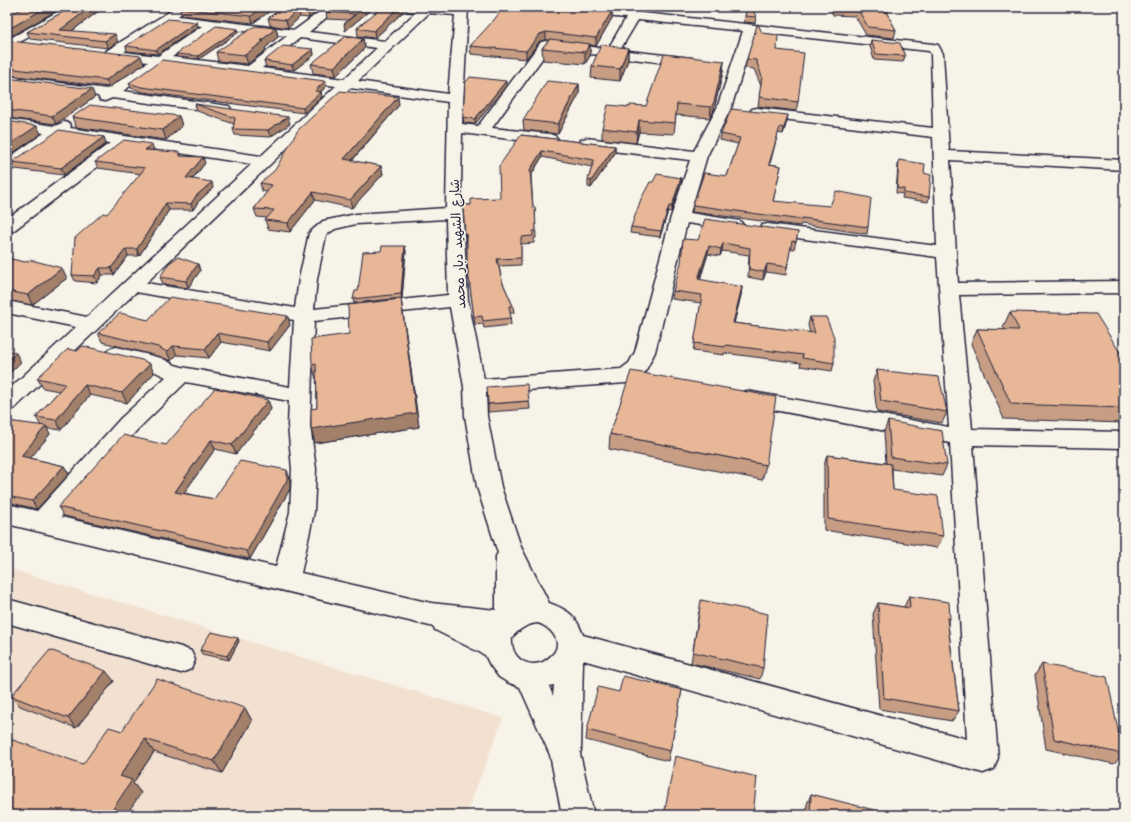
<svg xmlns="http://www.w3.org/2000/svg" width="1131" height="822" font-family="'Architects Daughter','Playpen Sans Arabic',sans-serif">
  <rect width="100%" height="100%" fill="#f7f3e8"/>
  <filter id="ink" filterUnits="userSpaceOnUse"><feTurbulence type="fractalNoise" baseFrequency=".025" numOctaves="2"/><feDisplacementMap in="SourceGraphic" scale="8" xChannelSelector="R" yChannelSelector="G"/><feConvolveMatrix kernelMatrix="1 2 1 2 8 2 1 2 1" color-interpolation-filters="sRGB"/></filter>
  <g filter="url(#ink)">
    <!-- built -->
    <path fill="#f2e1d0" d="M7 568 503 718 466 815H7Z"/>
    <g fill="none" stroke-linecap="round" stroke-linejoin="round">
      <defs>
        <path id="minor" d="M66 7H81L79 10 7 49V40Z
          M177 7H183L185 10 178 16 295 30 326 7H339L309 32 385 41 416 12 407 11 406 7H468L462 124 478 126 541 42 546 41 608 49 626 18 552 11 548 10 546 7H586L933 44 938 45 943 54 949 151 1124 160V170L950 160 958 283 1124 281V293L959 295 972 429 1124 432V448L973 445 998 758 994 769 983 773 583 660 581 750 580 754 594 815H562L550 755 520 687 507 682 499 677 490 665 485 655 435 630 434 627 7 524V504L37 511 121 418 166 377 147 368 109 359 106 354 109 349 116 347 161 358 175 365 182 367 290 387 294 320 136 292 15 408 7 411V391L76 327 7 313V301L87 317 252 164 126 145 13 231 7 232V219L110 143 60 135 13 169 7 171V159L44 133 7 127V119L55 126 64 122 69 123 71 126 70 128 261 156 336 86 163 64 123 91 229 106 231 109 229 112 224 113 112 98 105 101 100 100 98 96 7 84V76L107 89 148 62 106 57 105 54 106 51ZM429 13 455 15 448 94 358 81ZM638 20 743 31 717 108 694 151 586 138 581 140 578 143 581 146 586 148 690 160 671 217 635 352 629 363 621 369 484 379 468 300 461 187 462 133 550 144 555 142 558 139 555 136 550 134 492 128 549 49 691 66 696 65 698 62 696 59 691 58 620 50ZM169 22 202 26 158 56 124 52ZM216 28 287 36 248 66 172 57ZM755 32 919 50 929 51 931 54 933 128 757 108 752 109 750 112 752 115 757 116 933 137 937 246 768 224 762 225 759 229 762 233 768 234 937 257 949 427 747 391 739 393 736 398 739 403 747 405 950 443 967 739 583 635C576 615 568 610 549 603L521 547 501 487 487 416 486 393 626 383 633 381 645 372 655 352 687 223 734 230 740 229 743 225 740 221 734 220 690 213 707 156 731 108ZM300 38 377 48 344 79 262 68ZM350 88 448 102 446 208 356 214 323 221 309 233 299 279 295 308 146 283ZM446 219 448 295 314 309 317 279 326 235 335 229 356 224ZM450 307 464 387 465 416 477 487 498 553 496 556V610L431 603 301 573 314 512 316 469 310 425 314 321ZM186 382 289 401 288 425 292 469 290 512 276 567 61 517 137 430ZM538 623C550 627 564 641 553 654 550 657 546 660 543 662 525 669 510 656 512 637 520 629 526 624 538 623ZM554 685 553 696 549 686Z
          M7 599 181 647 191 651 195 660 191 669 181 673 7 623Z"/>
      </defs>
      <!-- minor casing -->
      <use href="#minor" stroke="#22223b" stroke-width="3"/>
      <!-- minor -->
      <use href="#minor" fill="#f7f3e8" fill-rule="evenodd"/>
    </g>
    <!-- wall -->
    <path fill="#c79d83" stroke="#22223b" d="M72 7H104L72 31 118 42 108 48 30 39 27 32Z
      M276 7 253 23 182 15 179 8Z
      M284 7H323L309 18 300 17 288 28 270 25 268 18Z
      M374 7 345 31 348 20 327 19 326 12Z
      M604 7H622V9Z
      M747 7 756 17 755 23 744 22Z
      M830 7H888L889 8 887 14 896 30 894 38 866 35 855 16 833 15Z
      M404 11 375 38 358 36 357 28Z
      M612 11V18L596 46 590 45V56L585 64 543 60 542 48 549 40H546L540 41 526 59 471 54 470 46Z
      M7 16 10 37H7Z
      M198 27 158 54 127 51 126 46Z
      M276 28 278 37 265 48 266 50 248 64 218 61 216 52Z
      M239 32 199 59 177 57 176 54Z
      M762 33 777 50 798 102 796 111 758 106 761 86 754 69 745 68 747 59Z
      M363 39 365 48 336 76 313 73 311 64Z
      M871 40 905 56 903 62 874 60 870 46Z
      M7 42 144 64 109 87 7 75Z
      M628 48V60L620 81 591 78 592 66Z
      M313 49 314 55 294 70 266 67 264 61Z
      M724 61 723 72 713 113 710 118 676 115 674 134 639 132 636 143 602 139V128L630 107 646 106Z
      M7 78 95 97 56 124 7 118Z
      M129 83 326 86 321 92 322 97 304 113 143 92 131 88Z
      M579 84V94L558 134 524 130 523 120Z
      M506 86 475 124 464 123 463 117Z
      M195 104 290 124 270 137 235 135 233 129 234 124 197 111Z
      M399 105 352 161 381 166 383 174 352 208 315 200 290 232 268 229 265 220 267 218 257 217 254 209 267 192 262 191 260 183Z
      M179 116 182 126 166 140 76 127 72 117Z
      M787 121 783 134 778 133 770 164 781 166 773 201 868 227 867 234 801 224 800 226 692 212 693 205 727 176 738 144 720 140 721 134Z
      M521 135 615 146V153L591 188 588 187V180L592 167 542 157 531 176 533 208 535 207 536 238H534V243L521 244V265L499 266 502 281 513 306 514 313H510L511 325 484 328 483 324 475 325 468 271 467 241H466L463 205H471L500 198Z
      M104 137 106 144 64 175 15 169 12 162Z
      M154 151 181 156 205 163 193 179 213 188 198 202 193 210H169L139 256H128L114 275H102L97 283 75 281 72 275 141 174 98 168 95 162Z
      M899 160 924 173 929 197 928 202 902 198 903 194 896 193 898 165Z
      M681 178V184L671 212 668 211 660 237 630 233 631 227 653 182Z
      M798 232 794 249H790L786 275 766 272 763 280 748 277 749 255 722 251 720 256 708 254 700 280 742 287 741 295 734 323 810 333 808 325 810 317 834 363 832 371 800 366 801 363 724 353V355L693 351 701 303 672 299 673 291 698 240Z
      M406 251 402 298 354 303 353 299 358 291Z
      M7 258 67 278 32 305 7 300Z
      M198 264 200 271 188 288 163 284 160 277Z
      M401 299 419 427 315 443 311 429 317 408V379H316L312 365Z
      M1010 312 1124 359V423L1004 419 971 344 977 329 1005 330 1003 327Z
      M148 320 290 325 270 351 221 342 209 358 177 355 171 361 161 357 102 342 98 333Z
      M877 370 947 412 942 423 877 412 873 381Z
      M154 373 127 403 90 395 61 430 47 428 50 434 30 458 64 466 69 474 37 509 7 502V421L41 426 36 417 59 391 43 388 37 378Z
      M268 400 271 409 236 454 215 449 184 493 214 499 290 479V489L250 559 64 516 58 507 166 445Z
      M529 401 530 409 488 412V404Z
      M888 421 947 465 942 476 892 469 893 490 943 536 937 548 824 530V466L827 455 886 463 884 432Z
      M610 434 766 465 762 480 609 449Z
      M909 596 950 619 948 624 959 711 952 721 879 709 873 614 878 603 904 607Z
      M699 611 763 668 760 679 691 663Z
      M239 641 229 660 202 654 200 650Z
      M1042 664 1123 754 1114 764 1046 749 1035 675Z
      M114 681 76 728 20 706 11 696Z
      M682 690 668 761 586 740 587 730Z
      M245 708 252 721 222 773 154 752 133 783 141 793 83 764 122 731Z
      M811 794 882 815H806L807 804Z"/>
    <!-- shaded-wall -->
    <path fill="#a2806a" stroke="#22223b" d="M7 7H19L7 12Z
      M47 7H63L10 37 7 30Z
      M91 7H104L65 36 60 30Z
      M264 7H276L253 23 251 16Z
      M312 7H323L309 18 308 10Z
      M364 7H374L345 31 344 24Z
      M399 7H404V11L375 38 374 31Z
      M299 10 300 17 288 28 286 20Z
      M612 11V18L596 46V38Z
      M197 22 198 27 158 54 156 50Z
      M276 28 278 37 265 48 266 50 248 64 245 55Z
      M238 29 239 32 199 59 198 56Z
      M546 32V40L540 41 526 59V51L540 34Z
      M115 34 118 42 108 48 105 41Z
      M363 39 365 48 336 76 334 67Z
      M590 44V56L585 64V52Z
      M628 48V60L620 81V69Z
      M313 49 314 55 294 70 292 65Z
      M141 56 144 64 109 87 106 80Z
      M724 61 723 72 713 113 710 118 711 107Z
      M325 81 326 86 319 94 321 92 322 97 304 113 303 108 315 91Z
      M506 81V86L475 124V119Z
      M579 84V94L558 134V124Z
      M92 89 95 97 56 124 52 116Z
      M398 97 399 105 346 167 344 159Z
      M788 115 787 121 783 134 784 128Z
      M179 116 182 126 166 140 163 130Z
      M288 117 290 124 270 137 268 130Z
      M639 120V132L636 143 637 132Z
      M37 126 41 134 7 157V146Z
      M104 137 106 144 64 175 61 168Z
      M152 144 154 151 145 150Z
      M615 146V153L591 188V181Z
      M542 151V157L530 176V170Z
      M203 157 205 163 188 184 186 178Z
      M381 166 383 174 352 208 350 200Z
      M681 178V184L671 212 672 206Z
      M212 182 213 188 198 202 193 210 191 204 196 196Z
      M313 192 315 200 290 232 288 223Z
      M166 203 169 210 139 256 137 249Z
      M669 206 668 211 660 237 661 231Z
      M723 243 722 251 720 256 721 249Z
      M405 246 406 251 402 298 401 294Z
      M709 246 708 254 697 287 698 279Z
      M126 249 128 256 114 275 111 268Z
      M198 264 200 271 188 288 186 281Z
      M767 264 766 272 763 280 764 272Z
      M62 268 67 278 32 305 28 295Z
      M100 268 102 275 97 283 94 276Z
      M742 287 741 295 732 331 733 323Z
      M401 299 419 427 315 443 311 429Z
      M288 316 290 325 270 351 267 342Z
      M217 333 221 342 209 358 205 349Z
      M173 346 177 355 171 361 167 352Z
      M16 353 21 362 7 376V362Z
      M150 364 154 373 127 403 122 393Z
      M85 385 90 395 61 430 56 420Z
      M268 400 271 409 236 454 232 445Z
      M46 426 50 434 26 464 21 456Z
      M211 440 215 449 179 500 175 492Z
      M64 466 69 474 37 509 32 501Z
      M287 470 290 479V489L250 559 247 551Z
      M238 638 239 641 229 660 227 656Z
      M7 663 10 666 7 670Z
      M106 671 114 681 76 728 68 718Z
      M245 708 252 721 222 773 214 761Z
      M145 739 154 752 133 783 141 793 126 815H109L120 776Z"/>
    <!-- building -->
    <path fill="#e7b798" stroke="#22223b" d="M26 7H47L7 30V16Z
      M72 7H91L60 30 115 34 105 41 27 32Z
      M180 7H264L251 16 179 8Z
      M284 7H312L308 10H299L286 20 268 18Z
      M331 7H364L344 24 355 14 326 12Z
      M382 7H399L374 31 357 28Z
      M504 7H571L612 11 596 38 546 32 540 34 526 51 470 46 493 21Z
      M747 7H752L756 17 745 16Z
      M835 7H888L889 8H884L896 30 868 27 857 8Z
      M168 19 197 22 156 50 126 46Z
      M757 25 759 26 762 33 778 35 777 50 804 53 798 102 759 97 762 77 756 60 747 59Z
      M216 26 238 29 198 56 176 54Z
      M255 26 276 28 261 41H264L245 55 216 52Z
      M346 36 363 39 334 67 311 64Z
      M550 39 590 44 585 52 542 48Z
      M871 40 900 43 905 56 876 54Z
      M11 41 141 56 106 80 7 68V42Z
      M601 45 628 48 620 69 592 66Z
      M283 46 313 49 292 65 264 61Z
      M664 54 724 61 714 102 711 107 677 104 675 123 639 120 637 132 602 128 608 105 630 107V105L646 106Z
      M162 60 325 81 315 91 321 92 303 108 141 87 129 83Z
      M470 77 506 81 475 119 463 117 465 83Z
      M7 78 92 89 52 116 7 110Z
      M547 81 579 84 558 124 523 120Z
      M340 91 398 97 344 159 381 166 350 200 313 192 288 223 265 220 274 210 254 209 272 185 260 183 275 170 298 130Z
      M195 104 288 117 268 130 233 129 235 118Z
      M90 105 179 116 163 130 72 117Z
      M731 109 788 115 784 128 780 127 769 164 781 166 773 201 830 206 836 191 871 198 868 227 802 218V220L693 205 704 173 727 176 740 138 721 134Z
      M7 121 37 126 7 146Z
      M59 130 104 137 61 168 12 162Z
      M521 135 615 146 591 181 588 180 594 160 542 151 530 170 533 208 535 207 536 231H533V236L521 237V258L497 259 502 281 513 306H509L511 318 483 321 482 316 474 317 467 264V234L465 235 463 205H471V199L500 198 499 166Z
      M124 140 152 144 145 150 180 152V156L203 157 186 178 212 182 196 196 191 204 166 203 137 249H126L111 268H100L94 276 72 275 75 238 103 213 107 214 145 168 95 162Z
      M899 160 925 164 924 173 931 175 929 197 904 193V189L897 188Z
      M657 174 681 178 672 206H669L661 231 631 227 641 199 650 182H653Z
      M705 219 798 232 796 242 792 241 787 267 767 264 764 272 749 269 750 248 723 243 721 249 709 246 698 279 742 287 733 323 815 333 810 317H826L834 337V363L802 358 803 355 726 345 725 347 694 343 702 295 673 291 681 263 683 239 698 240Z
      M382 246H405L401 294 353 299 355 291H358L363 252 381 251Z
      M178 257 198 264 186 281 160 277 169 263Z
      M7 258 25 262 31 260 62 268 28 295 7 291Z
      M170 297 288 316 267 342 217 333 205 349 173 346 167 352 158 347 98 333 120 313 148 320Z
      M401 299 416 413 311 429V409L317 408 316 364 312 365 311 339 349 334 348 305Z
      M1010 312 1096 314 1124 359V408L1011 404 977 329 1019 330Z
      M83 346 142 360 150 364 122 393 85 385 56 420 36 417 65 384 37 378 68 349 77 351Z
      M7 351 16 353 7 362Z
      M877 370 939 377 947 412 881 401Z
      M631 371 776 397 766 465 610 434Z
      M527 384 529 401 488 404 487 387Z
      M215 388 268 400 232 445 211 440 175 492 214 499 240 461 287 470V480L247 551 58 507 123 435 166 445Z
      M7 421 46 426 21 456 64 466 32 501 7 496Z
      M888 421 942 431 947 465 891 457Z
      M827 455 891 464 893 490 938 496 943 536 828 519Z
      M909 596 949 602 950 619 947 618 959 711 884 698 878 603 910 608Z
      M701 600 768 614 763 668 693 652Z
      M211 632 238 638 227 656 200 650Z
      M50 650 106 671 68 718 11 696Z
      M1042 664 1107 677 1123 754 1054 739Z
      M623 676 682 690 670 751 587 730 598 687 619 692Z
      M157 679 245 708 214 761 145 739 120 776 132 780 109 815H7V738L83 764 109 727 122 731Z
      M675 756 757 777 753 815H664Z
      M811 794 882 812V815H810Z"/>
  </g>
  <g text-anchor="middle" stroke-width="3" stroke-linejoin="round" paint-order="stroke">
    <!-- street labels -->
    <g font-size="13" fill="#22223b" stroke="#f7f3e8">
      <text transform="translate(457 244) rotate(-93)" y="5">شارع الشهيد دبار محمد</text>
    </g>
  </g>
  <!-- margin -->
  <rect width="1131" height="822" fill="none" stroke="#f7f3e8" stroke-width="24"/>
  <rect x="12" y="12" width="1107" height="798" fill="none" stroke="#22223b" stroke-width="1.5" filter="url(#ink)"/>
</svg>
